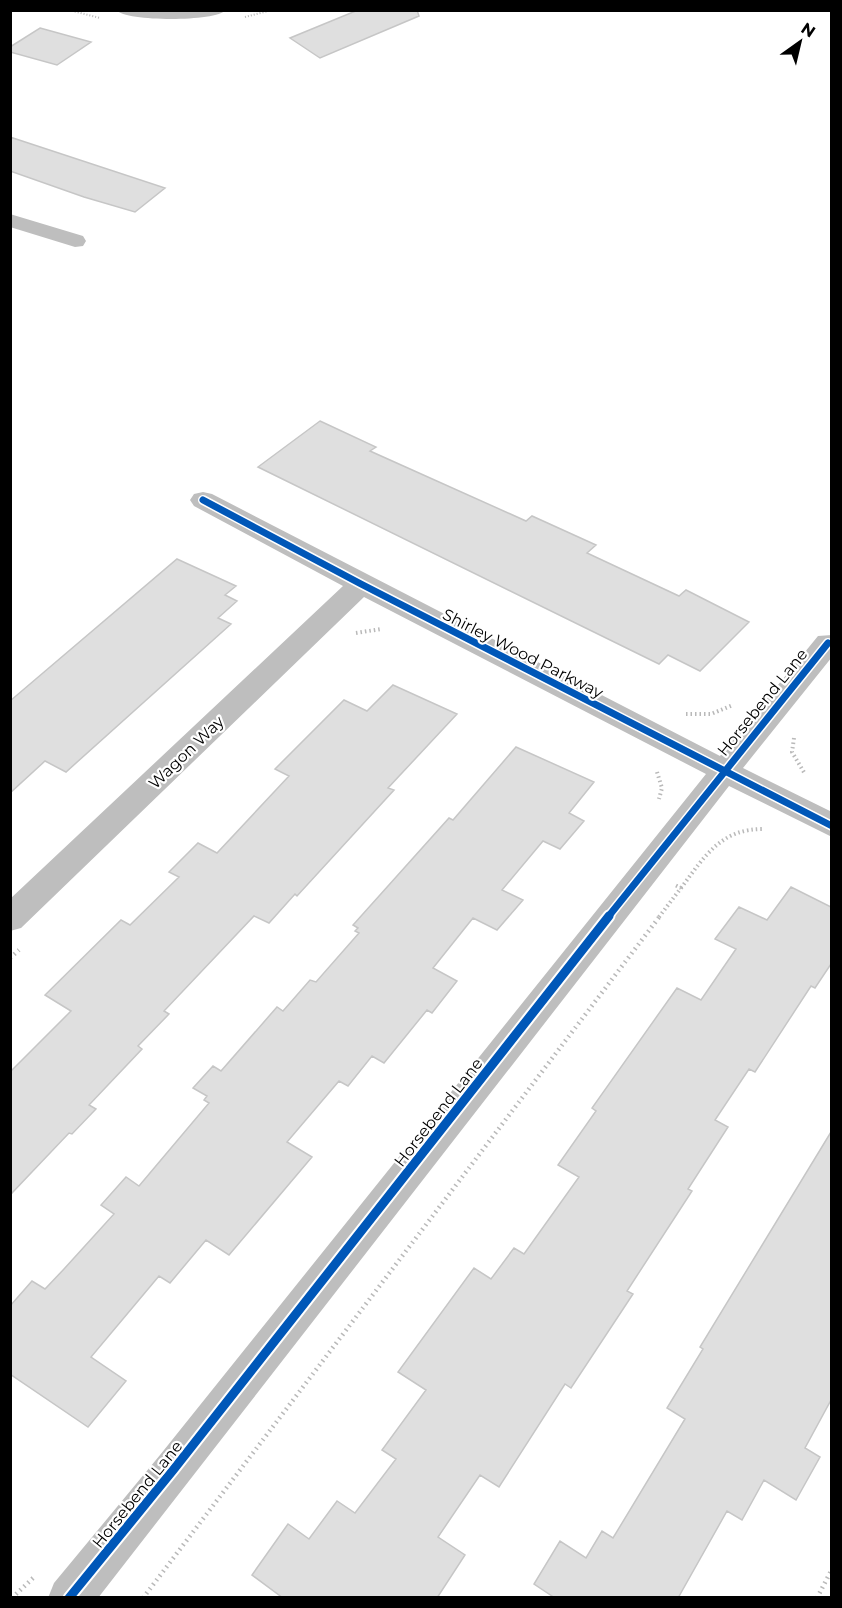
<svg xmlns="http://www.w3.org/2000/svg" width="842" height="1608" font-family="Montserrat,sans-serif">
  <rect width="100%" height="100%" fill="#fff"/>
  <!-- building -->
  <path fill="#dfdfdf" stroke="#c6c6c6" stroke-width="1.5" d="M358 10H417L419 16 320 58 290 38Z
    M40 28 91 42 57 65 10 52V47Z
    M10 137 165 188 135 212 84 197 10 171Z
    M320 421 376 447 370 451 526 521 532 516 596 545 587 553 679 596 686 590 749 622 700 671 668 655 659 664 258 467Z
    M177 559 236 586 225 595 237 601 218 618 231 624 66 772 45 761 10 793V701Z
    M393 685 457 714 388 788 394 790 297 896 295 894 269 923 254 916 164 1011 169 1014 138 1046 142 1049 89 1105 96 1109 72 1134 69 1133 10 1195V1072L71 1011 45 995 121 920 130 925 179 877 169 872 198 843 217 853 289 776 275 769 344 700 367 711Z
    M516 747 594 782 569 813 584 821 560 849 543 841 502 890 523 900 497 930 473 918 433 968 457 981 432 1013 427 1010 384 1063 372 1056 348 1086 339 1081 287 1142 312 1157 229 1255 206 1240 170 1283 159 1276 91 1357 126 1381 88 1427 10 1374V1306L32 1281 45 1289 64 1269 114 1214 101 1205 126 1177 139 1186 209 1103 204 1100 207 1096 193 1088 213 1066 221 1071 277 1007 283 1011 310 980 316 982 359 933 355 931 358 928 353 925 449 818 453 820Z
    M791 887 831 907V964L815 988 811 986 755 1072 749 1069 715 1120 728 1127 688 1189 692 1191 627 1291 633 1294 571 1388 565 1384 499 1487 480 1475 438 1537 465 1555 437 1598H283L252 1575 288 1524 309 1539 337 1501 355 1513 396 1459 382 1450 426 1390 398 1372 474 1268 491 1279 514 1248 524 1254 579 1177 558 1165 596 1111 592 1108 677 988 701 1000 736 949 715 939 739 907 767 920Z
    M831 1132V1400L805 1448 820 1457 796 1500 764 1480 742 1520 727 1511 678 1598H555L534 1584 560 1541 586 1558 602 1531 613 1538 685 1419 667 1408 703 1349 700 1347Z"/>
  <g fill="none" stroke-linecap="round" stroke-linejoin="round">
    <!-- path-far2 -->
    <path stroke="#b9b9b9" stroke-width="2" stroke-dasharray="1 2" stroke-linecap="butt" d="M69 10 100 18
      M245 17 272 10"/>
    <!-- path-far1 -->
    <path stroke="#b9b9b9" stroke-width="4" stroke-dasharray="1.5 3" stroke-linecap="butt" d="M356 633 381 629
      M686 714H711L733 705
      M794 738 792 752 805 774
      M657 772 662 788 659 799
      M681 888C705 856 721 828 765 829
      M659 917 681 888 675 885"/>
    <!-- path -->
    <path stroke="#b9b9b9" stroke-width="4.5" stroke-dasharray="1.5 4" stroke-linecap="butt" d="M10 958 19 950
      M12 1598 33 1578
      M143 1598 660 916
      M817 1598 832 1569"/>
    <!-- minor -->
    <path fill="#bebebe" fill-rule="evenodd" d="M116 10H226C216 22 126 22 116 10Z
      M10 214 83 236 86 241 83 246 75 247 10 227Z
      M203 492 212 494 720 756 818 636 832 635V657L743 768 832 812V837L729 786 98 1598H48L54 1583 160 1455 706 774 364 597 21 928 10 931V899L343 586 194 506 190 500 194 494Z"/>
    <defs>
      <path id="cycleway-far1" d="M203 500 361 584 832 826
        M608 917 828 643"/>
      <path id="cycleway" d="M69 1598 174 1469 609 916"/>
    </defs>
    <!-- cycleway-far1 casing -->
    <use href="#cycleway-far1" stroke="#fff" stroke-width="10"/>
    <!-- cycleway casing -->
    <use href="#cycleway" stroke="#fff" stroke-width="13"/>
    <!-- cycleway-far1 -->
    <use href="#cycleway-far1" stroke="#0057b8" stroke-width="7"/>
    <!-- cycleway -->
    <use href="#cycleway" stroke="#0057b8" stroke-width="9"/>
  </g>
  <g text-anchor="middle" stroke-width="4.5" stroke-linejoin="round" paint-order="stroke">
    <!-- street labels -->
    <g font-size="16" fill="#000" stroke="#fff">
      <text transform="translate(523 653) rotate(27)" y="6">Shirley Wood Parkway</text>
      <text transform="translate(762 702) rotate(-51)" y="6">Horsebend Lane</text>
      <text transform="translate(186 752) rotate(-44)" y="6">Wagon Way</text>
      <text transform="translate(438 1112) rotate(-52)" y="6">Horsebend Lane</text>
      <text transform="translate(137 1494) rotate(-51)" y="6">Horsebend Lane</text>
    </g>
  </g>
  <!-- border -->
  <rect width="842" height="1608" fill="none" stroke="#000000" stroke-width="24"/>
  <!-- north arrow -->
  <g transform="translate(800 42) rotate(34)" stroke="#ffffff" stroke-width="4.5" paint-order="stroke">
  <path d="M0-4.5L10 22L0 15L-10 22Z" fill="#000000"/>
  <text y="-9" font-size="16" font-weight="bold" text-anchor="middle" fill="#000000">N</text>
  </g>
</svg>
